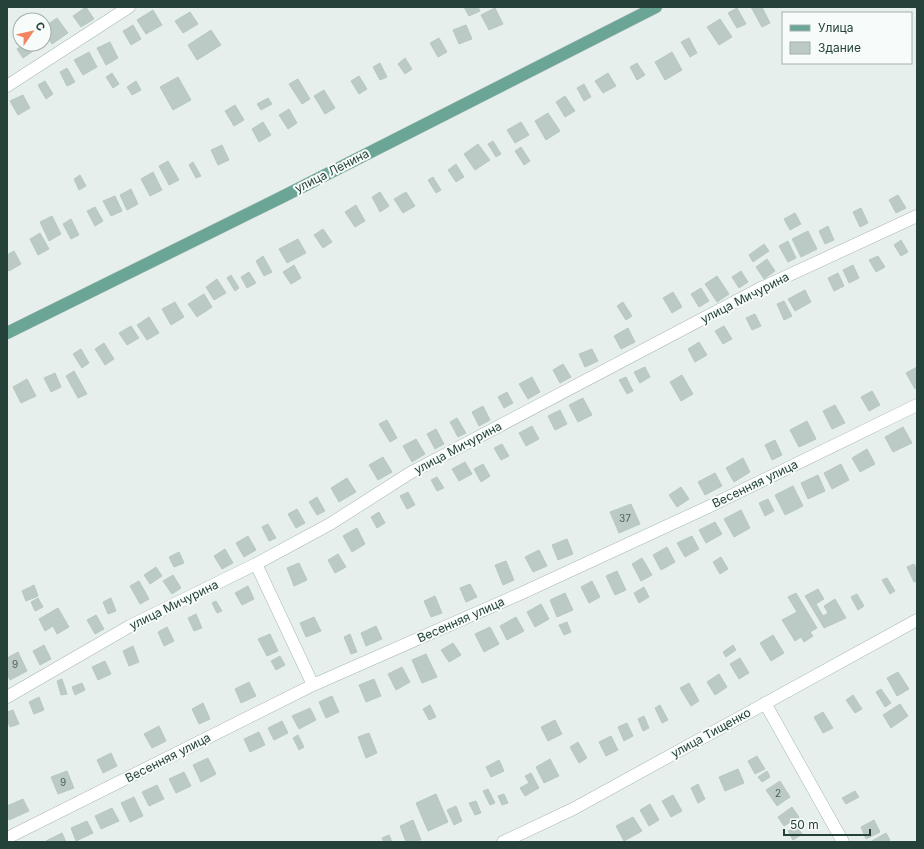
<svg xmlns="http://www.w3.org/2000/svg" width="924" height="849" font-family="Inter,sans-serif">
  <rect width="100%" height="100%" fill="#e6efeb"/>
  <!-- building -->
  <path fill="#bbcac4" stroke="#b8c9c2" d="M86 7 94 19 81 27 73 16Z
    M464 7H478L480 11 469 16Z
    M751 7H762L770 23 762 27Z
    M495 8 503 24 489 30 481 15Z
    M737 8 746 24 737 28 728 13Z
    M153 10 162 25 146 34 137 20Z
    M190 12 198 24 183 33 175 21Z
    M57 18 68 33 52 44 44 32V27Z
    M720 19 732 37 719 45 707 27Z
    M133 25 141 39 131 45 123 31Z
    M466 25 472 39 459 44 453 30Z
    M211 30 221 45 197 60 188 45Z
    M439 38 447 52 438 57 430 43Z
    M689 38 697 53 690 57 681 42Z
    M110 42 118 58 106 65 97 48Z
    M25 44H37L39 47 23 58 17 49Z
    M89 52 97 67 83 75 74 60Z
    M672 52 682 70 665 80 655 62Z
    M405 58 412 69 405 74 398 64Z
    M380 63 387 77 380 80 373 67Z
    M637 63 645 75 637 80 630 67Z
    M67 68 75 82 67 86 60 72Z
    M112 73 119 84 113 88 106 77Z
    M608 73 616 86 603 93 595 81Z
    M359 76 367 89 359 94 351 81Z
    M178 77 191 100 173 110 160 87Z
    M298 79 310 99 302 104 289 84Z
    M45 81 53 94 46 99 38 85Z
    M136 81 141 90 132 95 127 87Z
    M584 84 591 97 584 101 577 88Z
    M324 90 335 108 325 114 314 96Z
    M23 95 30 108 18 115 10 101Z
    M565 96 575 111 565 117 556 102Z
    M268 98 272 104 261 110 257 104Z
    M235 105 244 120 234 126 225 111Z
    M289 109 297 123 288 129 279 115Z
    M548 113 560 131 546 140 535 121Z
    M263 122 271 135 259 142 252 129Z
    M521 122 529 135 515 143 507 130Z
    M493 141 501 154 496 157 488 144Z
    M478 144 490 160 475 170 464 154Z
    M222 145 229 160 218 165 211 150Z
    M521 147 530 161 524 165 515 151Z
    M168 161 179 180 169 185 159 166Z
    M193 162 201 176 196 178 189 165Z
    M456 164 464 177 456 182 448 170Z
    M153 172 162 190 150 196 141 179Z
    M80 175 86 186 79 190 74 179Z
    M433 177 441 190 436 193 428 180Z
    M131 189 138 204 127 210 120 195Z
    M380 192 389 206 380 212 372 197Z
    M406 192 415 206 403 213 394 199Z
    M898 195 906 208 896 213 889 200Z
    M115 196 122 211 111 216 103 201Z
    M356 205 365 221 355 227 345 212Z
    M95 207 103 221 95 226 87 211Z
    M861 208 868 223 860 227 853 212Z
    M795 213 801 224 790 230 784 219Z
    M52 216 61 234 49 241 40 222Z
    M71 219 79 235 71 239 63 224Z
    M828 226 834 240 825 244 819 231Z
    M323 229 332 242 323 248 314 235Z
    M808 231 817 249 801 257 792 239Z
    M40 233 49 249 38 255 30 239Z
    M298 239 306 253 287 263 279 249Z
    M901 240 908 252 901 256 894 245Z
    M788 241 796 258 788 262 779 246Z
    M764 244 769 251 753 262 749 255Z
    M14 251 21 264 9 271 7 268V255Z
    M263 256 272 272 264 276 256 261Z
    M878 256 885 267 876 272 869 260Z
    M767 259 775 271 764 279 756 267Z
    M294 265 301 278 291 284 283 272Z
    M853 265 859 278 849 283 843 270Z
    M741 271 748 282 739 288 732 277Z
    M249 272 256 283 247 288 241 277Z
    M838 273 844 286 834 291 828 278Z
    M231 275 239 288 235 291 227 278Z
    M717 276 729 294 717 302 705 284Z
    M217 279 226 293 214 300 206 287Z
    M701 288 709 301 699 307 691 294Z
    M805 290 811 302 795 311 788 299Z
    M673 292 682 307 672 313 663 298Z
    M204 294 212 307 197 317 188 304Z
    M784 301 792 316 784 320 777 304Z
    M175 302 184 317 171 325 162 309Z
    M623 302 632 316 626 320 617 306Z
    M755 314 761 326 752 330 746 318Z
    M149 317 159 333 147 340 137 325Z
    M131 326 139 338 127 345 119 333Z
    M724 326 732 339 723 344 715 331Z
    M628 328 635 342 621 349 614 336Z
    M699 342 707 355 695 362 688 349Z
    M104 343 114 359 105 365 95 349Z
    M81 349 89 363 82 368 73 354Z
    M592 349 598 361 585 367 579 354Z
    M563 364 571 377 560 383 553 370Z
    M645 367 650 377 640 383 634 372Z
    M917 367V387L915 389 906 373Z
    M74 371 87 394 78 398 66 376Z
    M55 373 61 387 51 392 44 378Z
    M682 375 693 394 681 401 670 382Z
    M532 377 540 392 528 399 519 384Z
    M626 377 633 391 627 394 619 380Z
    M27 379 36 396 21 403 13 387Z
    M872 391 880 405 869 411 861 397Z
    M507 392 513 403 504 408 498 397Z
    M583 398 592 415 578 422 569 405Z
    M835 405 845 423 832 429 823 411Z
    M483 406 490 420 479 426 472 412Z
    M560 410 567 424 555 430 548 416Z
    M457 418 466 433 458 437 450 422Z
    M387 420 397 438 390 442 379 424Z
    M807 421 816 439 799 447 790 430Z
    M532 426 539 439 526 446 519 433Z
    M903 427 912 443 893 452 885 437Z
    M436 429 444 444 435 449 427 434Z
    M416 439 425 454 412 462 403 446Z
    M775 440 782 455 772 460 765 445Z
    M502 444 509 456 501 460 494 448Z
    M867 449 875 464 860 472 852 458Z
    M383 457 392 472 378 480 369 465Z
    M743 458 750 472 734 482 726 468Z
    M465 462 472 474 459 481 452 469Z
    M483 464 490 476 481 482 474 469Z
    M841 464 849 480 832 489 824 473Z
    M715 473 722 486 705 495 698 482Z
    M818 475 825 491 808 499 801 483Z
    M437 477 444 488 437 491 431 480Z
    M347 478 356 492 339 502 331 488Z
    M793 486 803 506 785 515 775 495Z
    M681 487 689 499 677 507 669 495Z
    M408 492 415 505 407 509 400 496Z
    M317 497 325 511 317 515 309 502Z
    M768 499 774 511 765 516 759 503Z
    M631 504 640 524 619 533 610 512Z
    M297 509 305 523 296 528 288 514Z
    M741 510 750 528 734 537 724 519Z
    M379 512 385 523 377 528 371 517Z
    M715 522 722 534 706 543 699 530Z
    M268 524 276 538 269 541 262 527Z
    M357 528 365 544 352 552 343 536Z
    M248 536 256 550 244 557 236 543Z
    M692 536 699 549 685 557 677 543Z
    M567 539 573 554 558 560 552 545Z
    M667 547 675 562 661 570 653 555Z
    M225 549 233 563 222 569 214 556Z
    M539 550 547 566 533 572 525 557Z
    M179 552 184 563 174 567 169 557Z
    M338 554 346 567 335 573 328 560Z
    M721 557 728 569 720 574 713 562Z
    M642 558 652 575 641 581 632 564Z
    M506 561 514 580 503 585 495 565Z
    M299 563 307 580 294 586 287 568Z
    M914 564 917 570V581L914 582 907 567Z
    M156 567 162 576 150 584 144 575Z
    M617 571 626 590 615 595 606 576Z
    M173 575 181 588 172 594 163 581Z
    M887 578 895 591 890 594 882 580Z
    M139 581 149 599 140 604 130 586Z
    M592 581 600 597 589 603 581 587Z
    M470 584 477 597 466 602 460 588Z
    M34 585 38 596 26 601 22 591Z
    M248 586 254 599 242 605 235 593Z
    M644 587 649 597 639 603 634 593Z
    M818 589 824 599 816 604 823 616 828 613 824 606 835 599 846 618 824 628 805 596Z
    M565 593 573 610 557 617 550 600Z
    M796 593 817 628 810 632 813 636 804 642 801 637 795 641 782 620 797 612 788 597Z
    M857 594 864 606 858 610 851 597Z
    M435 596 442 613 431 617 424 601Z
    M38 598 43 607 35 611 31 602Z
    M111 598 116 611 108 614 103 602Z
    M216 601 222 611 217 613 212 603Z
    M541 604 549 619 535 627 527 612Z
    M58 608 69 627 57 634 53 626 45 631 39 619Z
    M196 614 202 628 194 631 188 618Z
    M96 615 104 629 95 634 87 620Z
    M314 617 321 631 306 637 300 623Z
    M516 617 524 631 507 640 500 626Z
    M567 622 571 632 564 635 559 625Z
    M376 626 382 639 366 646 361 633Z
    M167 627 174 641 164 646 158 632Z
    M490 627 499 644 484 652 475 634Z
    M270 634 278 651 267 656 258 639Z
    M350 634 357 652 351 654 344 637Z
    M773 635 784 653 771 661 760 643Z
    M453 643 461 655 449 662 441 650Z
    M44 645 51 659 40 665 33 651Z
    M733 645 736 650 726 657 723 652Z
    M133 646 139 662 129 666 123 651Z
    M18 652 27 671 10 680 7 674V658Z
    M426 654 437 677 422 683 412 660Z
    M280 656 285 665 276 670 271 661Z
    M740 658 749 673 739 679 730 664Z
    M105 661 111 674 98 680 92 667Z
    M402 667 410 682 396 690 388 674Z
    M898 672 909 689 897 696 887 678Z
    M719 674 727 687 715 695 707 682Z
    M62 679 67 694 61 695 57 681Z
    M374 679 381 696 366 702 359 685Z
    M249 682 256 696 241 703 235 689Z
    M82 683 85 690 75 695 72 687Z
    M689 683 699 701 691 706 680 688Z
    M881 689 891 703 885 707 876 692Z
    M853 695 862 709 855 713 846 700Z
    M332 696 339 712 326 718 319 702Z
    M39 697 44 710 34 714 29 702Z
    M203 703 210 719 199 724 192 709Z
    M900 704 908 716 891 728 883 715Z
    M430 705 436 717 429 720 423 709Z
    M660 705 668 720 662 723 655 708Z
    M310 708 316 720 299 729 292 716Z
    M13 710 19 724 10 727 7 720V712Z
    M823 712 833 728 823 733 814 717Z
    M644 716 649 728 643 731 638 719Z
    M555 720 562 734 548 741 541 727Z
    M282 721 288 733 274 740 268 728Z
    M627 723 633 736 624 741 618 727Z
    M159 726 166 741 152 748 144 734Z
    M259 732 265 745 250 752 244 739Z
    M369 733 377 753 366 758 358 737Z
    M298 735 304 747 299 750 293 738Z
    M611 736 618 750 606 756 599 742Z
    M578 742 587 758 579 763 570 747Z
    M111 753 117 766 103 773 97 760Z
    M757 756 765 769 755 774 748 761Z
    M208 758 216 774 201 782 193 765Z
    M550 759 559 776 544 783 536 767Z
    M499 760 504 771 491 777 486 767Z
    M738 769 744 783 725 791 719 777Z
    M67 771 74 788 58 794 51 777Z
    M767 771 770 777 762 782 758 777Z
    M184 772 191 786 176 793 169 779Z
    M531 773 539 788 525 796 520 788 529 783 525 776Z
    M780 781 790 797 777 806 766 790Z
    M698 784 705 799 698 803 691 788Z
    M157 785 164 799 149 806 142 792Z
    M488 789 495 803 490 805 483 791Z
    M855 791 859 797 846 804 842 798Z
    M436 794 448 822 428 831 416 803Z
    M504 794 508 803 502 805 498 796Z
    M673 795 682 811 671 817 662 801Z
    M134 797 143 816 130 822 121 803Z
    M23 799 29 811 9 820 7 806Z
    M476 801 481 813 475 815 469 803Z
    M650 804 659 820 649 826 640 810Z
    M456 806 462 821 454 825 447 810Z
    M792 807 799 817 784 826 778 817Z
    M112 808 119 821 101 829 95 816Z
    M633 817 642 831 624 841 616 826Z
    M413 820 421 840 406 842 400 826Z
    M874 820 880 832 866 839 861 827Z
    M87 821 93 833 76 841 71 828Z
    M797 826 802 834 793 840 788 831Z
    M62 833 66 842H47L46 841Z
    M886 833 890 840 886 842H870Z
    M389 835 392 842H384L382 838Z"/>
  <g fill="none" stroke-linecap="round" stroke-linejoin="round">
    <defs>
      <path id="minor" d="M7 86 129 7
        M256 564 313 685
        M7 697 130 626 256 564 330 524 410 473 759 289 917 216
        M765 703 843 842
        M7 838 313 685 522 593 708 507 917 405
        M503 842 573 809 917 620"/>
      <path id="major" d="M7 333 284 196 656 7"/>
    </defs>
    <!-- minor casing -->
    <use href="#minor" stroke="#a8b8b2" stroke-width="13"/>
    <!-- major casing -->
    <use href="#major" stroke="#c2cac8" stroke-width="13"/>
    <!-- minor -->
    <use href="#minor" stroke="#fff" stroke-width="12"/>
    <!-- major -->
    <use href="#major" stroke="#6aa596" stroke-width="12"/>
  </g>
  <g text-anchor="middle" stroke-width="4" stroke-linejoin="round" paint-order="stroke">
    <!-- number labels -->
    <g font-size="10" fill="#4a645c">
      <text x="625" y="522">37</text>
      <text x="15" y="668">9</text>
      <text x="63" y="786">9</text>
      <text x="778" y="797">2</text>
    </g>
    <!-- street labels -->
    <g font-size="12" fill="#24423a" stroke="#f7fbf9">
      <text transform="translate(332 171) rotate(-27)" y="4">улица Ленина</text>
      <text transform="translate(745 298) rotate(-27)" y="4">улица Мичурина</text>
      <text transform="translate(458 448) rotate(-28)" y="4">улица Мичурина</text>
      <text transform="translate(755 484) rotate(-26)" y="4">Весенняя улица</text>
      <text transform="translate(174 605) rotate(-26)" y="4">улица Мичурина</text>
      <text transform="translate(461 620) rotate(-24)" y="4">Весенняя улица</text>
      <text transform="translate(711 733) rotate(-29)" y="4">улица Тищенко</text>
      <text transform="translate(168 758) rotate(-27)" y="4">Весенняя улица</text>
    </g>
  </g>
  <!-- border -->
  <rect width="924" height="849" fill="none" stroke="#24423a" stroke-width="16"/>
  <!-- legend -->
  <rect x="782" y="12" width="130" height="52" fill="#f7fbf9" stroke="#a3b1ad"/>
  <rect x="790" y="25" width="20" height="6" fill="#6aa596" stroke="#a3b1ad"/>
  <text x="818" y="32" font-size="12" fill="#24423a">Улица</text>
  <rect x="790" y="42" width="20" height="12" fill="#bbcac4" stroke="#a3b1ad"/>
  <text x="818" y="52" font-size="12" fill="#24423a">Здание</text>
  <!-- north arrow -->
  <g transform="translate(32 32) rotate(56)"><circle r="19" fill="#f7fbf9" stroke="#a3b1ad"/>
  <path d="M0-3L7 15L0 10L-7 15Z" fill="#f4845f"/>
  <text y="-6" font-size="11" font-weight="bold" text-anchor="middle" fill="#24423a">С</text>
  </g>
  <!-- scale -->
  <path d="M784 829v6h86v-6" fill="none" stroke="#24423a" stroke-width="2"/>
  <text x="790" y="829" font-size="12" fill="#24423a" stroke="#f7fbf9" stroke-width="3" paint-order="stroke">50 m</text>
</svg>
